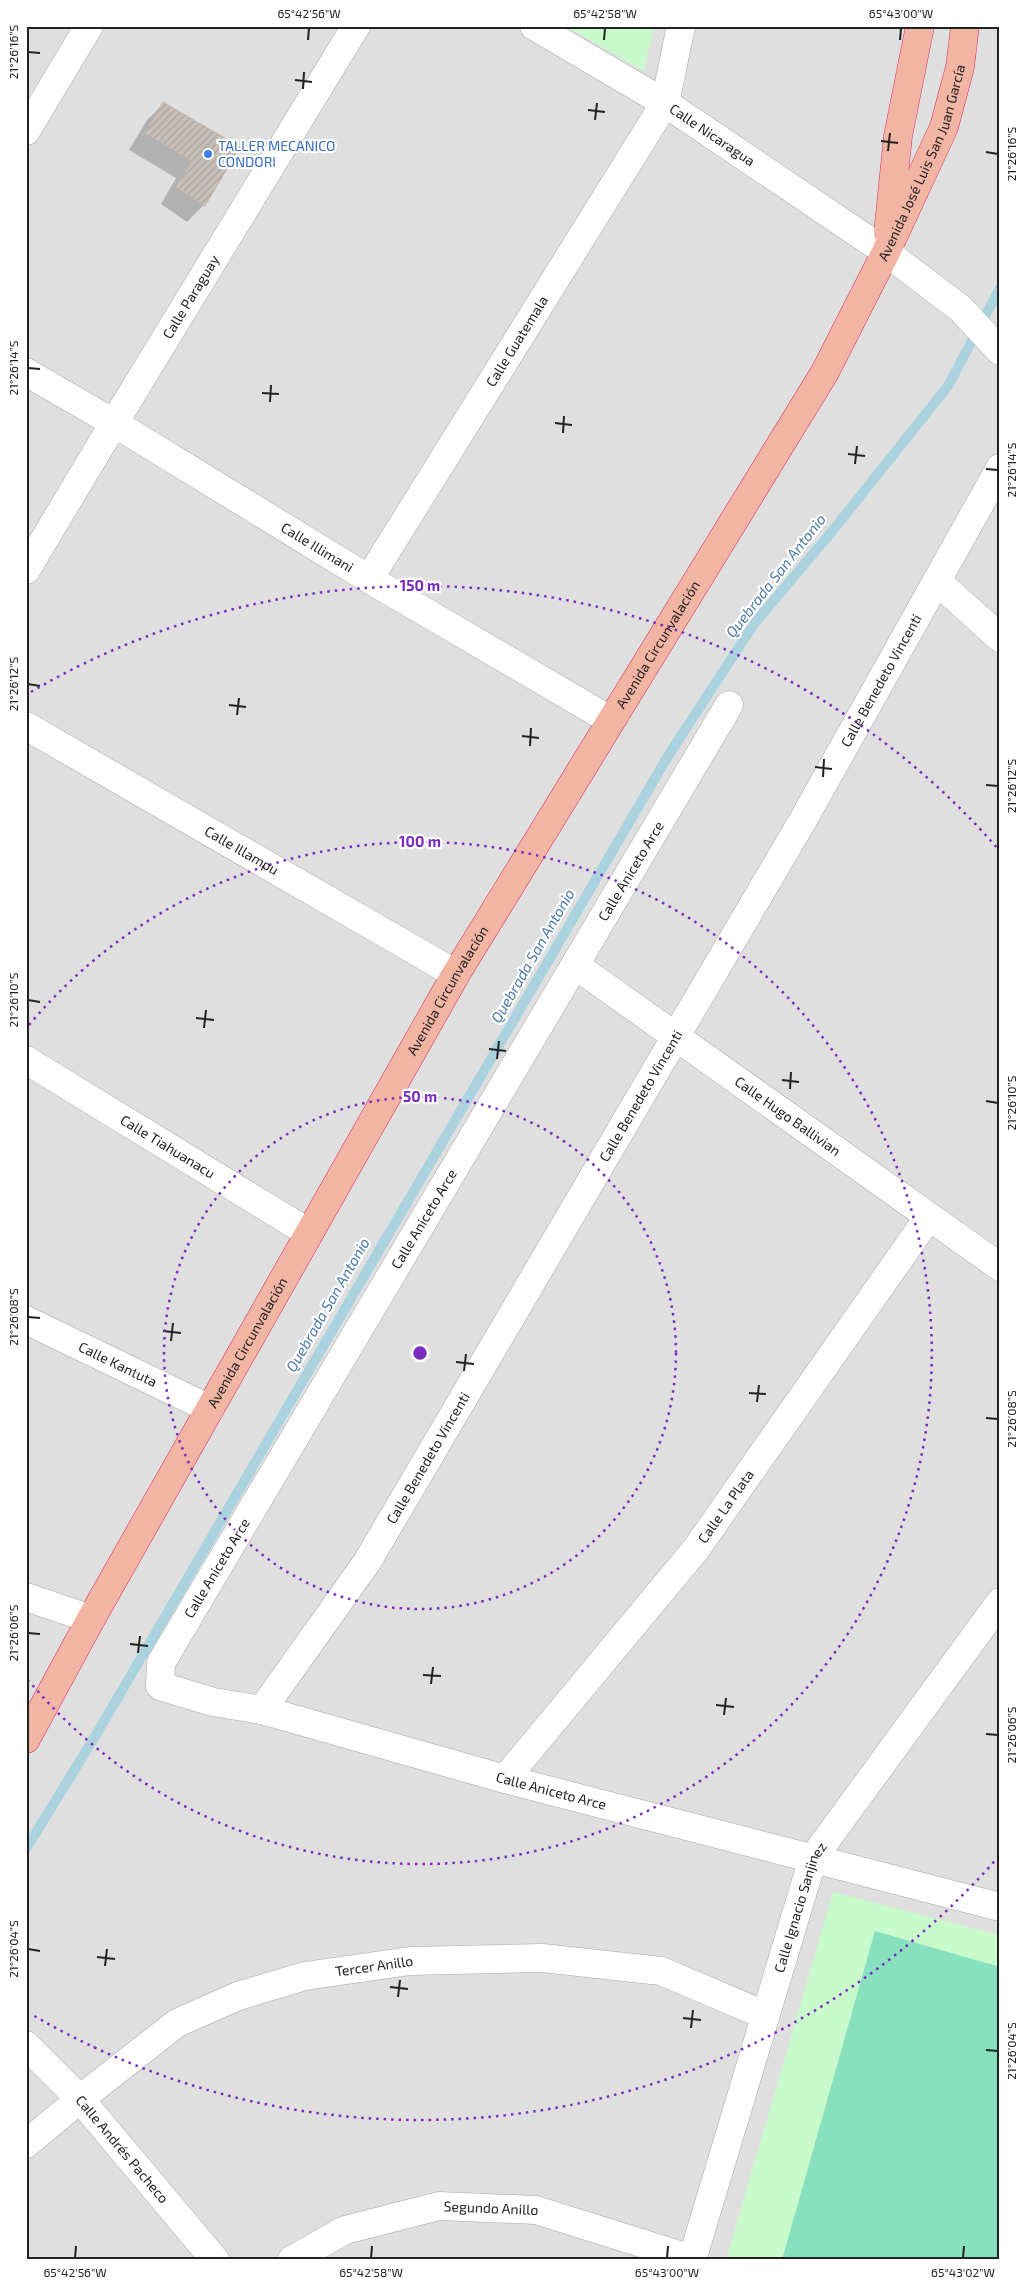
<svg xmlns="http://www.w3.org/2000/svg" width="1026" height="2286" font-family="'Exo 2',sans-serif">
  <defs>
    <pattern id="building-hatch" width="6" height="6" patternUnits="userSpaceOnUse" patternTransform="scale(1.25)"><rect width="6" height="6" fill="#c7bfb8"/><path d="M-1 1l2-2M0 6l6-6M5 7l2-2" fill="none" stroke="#aba49e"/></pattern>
  </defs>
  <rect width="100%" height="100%" fill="#f2efe9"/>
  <!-- residential -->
  <path fill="#e0dfdf" d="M26 26H1000V2260H26Z"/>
  <!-- park -->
  <path fill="#c8facc" d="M565 26H654L644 71Z
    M833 1892 1000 1935V2260H726Z"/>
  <!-- pitch -->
  <path fill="#88e0be" d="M875 1931 1000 1967V2260H782Z"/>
  <!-- shadow -->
  <path fill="#0003" d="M163 104 238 147 204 205 187 222 161 204 176 178 129 150 147 120Z"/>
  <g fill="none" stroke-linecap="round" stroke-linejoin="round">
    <!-- stream -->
    <path stroke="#aad3df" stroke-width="10" d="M26 1849 100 1728 668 756 754 624 834 529 948 386 1000 288"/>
  </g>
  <!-- building -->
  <path fill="url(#building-hatch)" stroke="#c4b6ab" d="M163 102 240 147 205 206 176 187 192 161 145 133Z"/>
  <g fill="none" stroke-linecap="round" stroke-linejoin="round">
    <defs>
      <g id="minor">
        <path id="s1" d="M534 26 665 103 886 252 961 309 1000 351"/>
        <path d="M26 131 89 26"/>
        <path id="s2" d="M26 372 114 423 369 579 610 720"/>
        <path id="s3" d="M26 570 114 423 356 26"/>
        <path id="s4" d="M369 579 665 103 681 26"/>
        <path d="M937 581 1000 638"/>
        <path id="s5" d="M729 705 161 1663 160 1686 213 1702 262 1710 505 1779 1000 1907"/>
        <path id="s6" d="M26 726 456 974"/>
        <path id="s7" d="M575 965 1000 1267"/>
        <path id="s8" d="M26 1060 309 1233"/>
        <path id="s9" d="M26 1320 210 1409"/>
        <path d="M26 1597 91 1619"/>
        <path id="s10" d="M262 1710 367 1562 803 820 1000 468"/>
        <path id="s11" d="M505 1779 696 1549 928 1218"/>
        <path id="s12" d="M26 2045 80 2099 215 2260"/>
        <path id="s13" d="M26 2144 80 2099 177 2023 238 1996 305 1976 410 1961 542 1958 661 1971 765 2015"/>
        <path id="s14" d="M292 2260 345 2230 439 2206 536 2210 692 2259"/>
        <path id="s15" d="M692 2260 813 1858 1000 1602"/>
      </g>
      <g id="trunk">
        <path d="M888 233 898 136 920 26"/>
        <path id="s16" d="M26 1739 91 1619 456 974 825 372 886 252 944 127 960 67 965 26"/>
      </g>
    </defs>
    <!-- minor casing -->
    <use href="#minor" stroke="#a9a9a9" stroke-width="29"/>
    <!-- trunk casing -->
    <use href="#trunk" stroke="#dc2a67" stroke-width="29"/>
    <!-- minor -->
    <use href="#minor" stroke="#fff" stroke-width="28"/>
    <!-- trunk -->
    <use href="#trunk" stroke="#f2b4a3" stroke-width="28"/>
  </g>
  <!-- ticks -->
  <path fill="none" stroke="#222" stroke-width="2" d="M308 40 309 28M604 40 605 28M900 40 901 28M28 52 40 53M295 80 312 82M303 89 304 72M588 110 605 112M595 120 597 103M881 141 898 143M888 151 890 133M986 152 998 154M28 368 40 369M262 393 279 394M270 402 271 385M555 423 572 425M563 433 564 416M848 454 865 456M855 464 857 446M986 469 998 470M28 684 40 686M229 705 246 707M237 715 239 698M522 736 539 738M530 746 531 728M815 767 832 769M823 777 824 759M986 785 998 786M28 1000 40 1002M196 1018 214 1020M204 1028 206 1010M489 1049 506 1051M497 1059 499 1041M782 1080 799 1082M790 1089 791 1072M986 1101 998 1103M28 1317 40 1318M163 1331 181 1333M171 1341 173 1323M456 1362 474 1364M464 1371 466 1354M749 1393 766 1394M757 1402 759 1385M986 1418 998 1419M28 1633 40 1634M130 1644 148 1646M138 1653 140 1636M423 1675 441 1676M431 1684 433 1667M716 1705 734 1707M724 1715 726 1698M986 1734 998 1735M28 1949 40 1951M97 1957 115 1959M105 1966 107 1949M390 1987 408 1989M398 1997 400 1980M683 2018 701 2020M691 2028 693 2010M986 2050 998 2051M75 2258 76 2246M371 2258 372 2246M667 2258 668 2246M963 2258 964 2246"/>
  <!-- distance rings -->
  <g fill="none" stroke="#7b2cbf" stroke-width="2.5" stroke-dasharray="2.5 5">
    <circle cx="420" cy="1353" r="256"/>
    <path d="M29 1025A511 511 0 1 1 29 1681"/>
    <path d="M999 1856A767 767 0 0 1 31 2014M31 692A767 767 0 0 1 999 850"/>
  </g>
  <!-- markers -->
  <circle fill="#3f7fe0" stroke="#fff" stroke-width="2" cx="208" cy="154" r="5"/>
  <g text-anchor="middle" stroke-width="4.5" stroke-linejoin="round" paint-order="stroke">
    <!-- street labels -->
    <g font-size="14" fill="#222" stroke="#fff">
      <text dy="5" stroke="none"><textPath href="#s1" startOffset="209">Calle Nicaragua</textPath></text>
      <text dy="5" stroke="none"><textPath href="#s16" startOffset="1815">Avenida José Luis San Juan García</textPath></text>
      <text dy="5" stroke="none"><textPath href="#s3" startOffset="319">Calle Paraguay</textPath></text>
      <text dy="5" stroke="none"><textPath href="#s4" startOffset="280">Calle Guatemala</textPath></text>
      <text dy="5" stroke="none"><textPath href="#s2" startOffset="340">Calle Illimani</textPath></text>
      <text dy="5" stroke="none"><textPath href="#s16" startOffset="1264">Avenida Circunvalación</textPath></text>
      <text dy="5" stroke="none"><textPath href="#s10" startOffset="1202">Calle Benedeto Vincenti</textPath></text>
      <text dy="5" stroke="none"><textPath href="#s6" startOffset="249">Calle Illampu</textPath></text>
      <text transform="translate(631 871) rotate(-59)" y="5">Calle Aniceto Arce</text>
      <text dy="5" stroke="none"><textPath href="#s16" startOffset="859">Avenida Circunvalación</textPath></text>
      <text dy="5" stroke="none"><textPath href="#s10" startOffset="722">Calle Benedeto Vincenti</textPath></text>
      <text dy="5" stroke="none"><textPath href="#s7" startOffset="261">Calle Hugo Ballivian</textPath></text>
      <text dy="5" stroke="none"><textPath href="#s8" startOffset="166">Calle Tiahuanacu</textPath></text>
      <text transform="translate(424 1219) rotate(-59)" y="5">Calle Aniceto Arce</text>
      <text dy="5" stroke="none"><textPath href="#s16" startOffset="454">Avenida Circunvalación</textPath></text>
      <text dy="5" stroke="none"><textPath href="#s9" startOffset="102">Calle Kantuta</textPath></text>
      <text dy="5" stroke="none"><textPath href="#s10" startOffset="302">Calle Benedeto Vincenti</textPath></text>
      <text dy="5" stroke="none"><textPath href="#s11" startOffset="351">Calle La Plata</textPath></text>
      <text transform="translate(217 1568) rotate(-59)" y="5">Calle Aniceto Arce</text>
      <text dy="5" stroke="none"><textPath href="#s5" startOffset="1542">Calle Aniceto Arce</textPath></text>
      <text dy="5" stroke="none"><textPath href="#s15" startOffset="369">Calle Ignacio Sanjinez</textPath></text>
      <text dy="5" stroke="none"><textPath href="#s13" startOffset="400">Tercer Anillo</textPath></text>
      <text dy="5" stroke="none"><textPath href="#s12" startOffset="142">Calle Andrés Pacheco</textPath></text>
      <text dy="5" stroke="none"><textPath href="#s14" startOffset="210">Segundo Anillo</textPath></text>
    </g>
    <!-- shop labels -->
    <g font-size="14" fill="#366cbe" stroke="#fff" text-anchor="start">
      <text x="218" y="151">TALLER MECANICO<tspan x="218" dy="16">CONDORI</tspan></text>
    </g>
    <!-- water labels -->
    <g font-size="15" font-style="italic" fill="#4a7aab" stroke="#fff">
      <text transform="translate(776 576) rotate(-52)" y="5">Quebrada San Antonio</text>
      <text transform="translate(533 956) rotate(-60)" y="5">Quebrada San Antonio</text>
      <text transform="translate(328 1305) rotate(-60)" y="5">Quebrada San Antonio</text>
    </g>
  </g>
  <circle cx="420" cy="1353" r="8" fill="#7b2cbf" stroke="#fff" stroke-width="2.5"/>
  <g font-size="15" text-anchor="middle" font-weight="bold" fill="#7b2cbf" stroke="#fff" stroke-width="4.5" stroke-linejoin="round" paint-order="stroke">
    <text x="420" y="591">150 m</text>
    <text x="420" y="847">100 m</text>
    <text x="420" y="1102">50 m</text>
  </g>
  <!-- border -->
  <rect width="1026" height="2286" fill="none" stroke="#ffffff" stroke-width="55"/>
  <rect x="28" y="28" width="970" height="2230" fill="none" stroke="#222" stroke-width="2"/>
  <g font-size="12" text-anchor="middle" fill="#222">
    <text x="309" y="18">65°42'56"W</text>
    <text x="605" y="18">65°42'58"W</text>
    <text x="901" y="18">65°43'00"W</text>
    <text transform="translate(14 52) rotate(-90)" y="4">21°26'16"S</text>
    <text transform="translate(1012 154) rotate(-90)" y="4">21°26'16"S</text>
    <text transform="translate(14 368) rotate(-90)" y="4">21°26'14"S</text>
    <text transform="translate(1012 470) rotate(-90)" y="4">21°26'14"S</text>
    <text transform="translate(14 684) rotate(-90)" y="4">21°26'12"S</text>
    <text transform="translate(1012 786) rotate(-90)" y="4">21°26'12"S</text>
    <text transform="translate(14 1000) rotate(-90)" y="4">21°26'10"S</text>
    <text transform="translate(1012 1103) rotate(-90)" y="4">21°26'10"S</text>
    <text transform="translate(14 1317) rotate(-90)" y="4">21°26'08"S</text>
    <text transform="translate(1012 1419) rotate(-90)" y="4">21°26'08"S</text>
    <text transform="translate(14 1633) rotate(-90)" y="4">21°26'06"S</text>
    <text transform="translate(1012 1735) rotate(-90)" y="4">21°26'06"S</text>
    <text transform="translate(14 1949) rotate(-90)" y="4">21°26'04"S</text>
    <text transform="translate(1012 2051) rotate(-90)" y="4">21°26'04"S</text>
    <text x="75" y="2277">65°42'56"W</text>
    <text x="371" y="2277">65°42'58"W</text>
    <text x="667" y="2277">65°43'00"W</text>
    <text x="963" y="2277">65°43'02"W</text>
  </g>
</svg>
